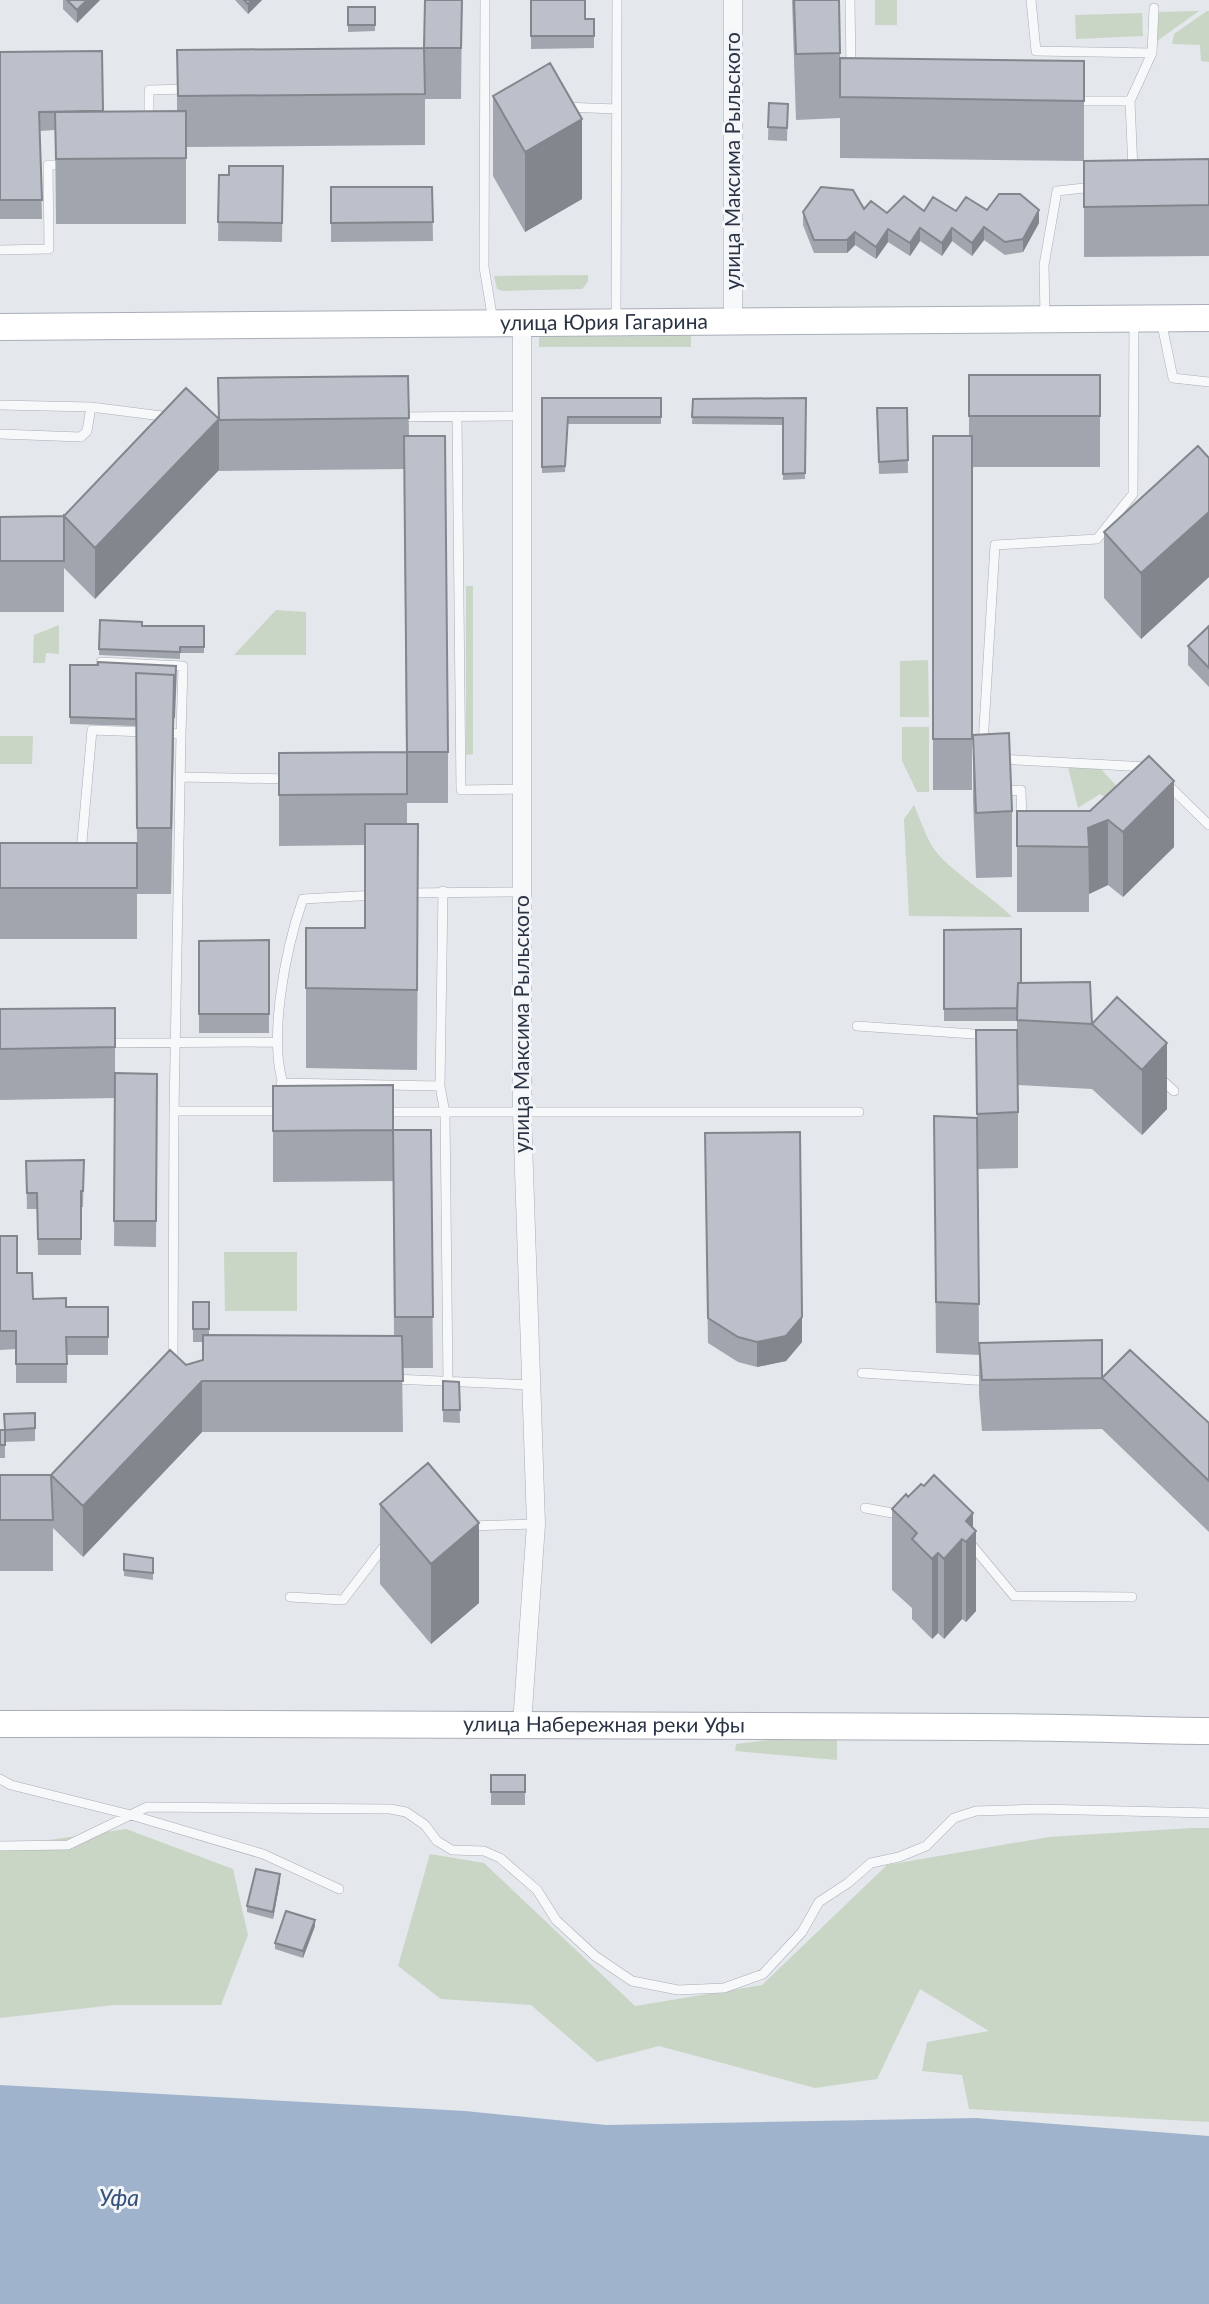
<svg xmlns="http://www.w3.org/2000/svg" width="1209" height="2304" font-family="Lato,sans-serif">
  <rect width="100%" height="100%" fill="#e4e7ec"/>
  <!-- green -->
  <path fill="#c9d6c5" d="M875 0H897V25H875Z
    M1199 11 1157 41 1159 12Z
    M1207 11H1209V62L1201 61 1200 45 1172 44 1174 34Z
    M1142 13 1143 36 1076 39 1075 15Z
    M588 275V282L582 289 503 291 497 289 494 276Z
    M691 336V347H539V337Z
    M466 586H473V754L466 755Z
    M276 610 306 612V655H234Z
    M59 625V654L46 653 45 663H33L34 635Z
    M928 660 929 717H900V661Z
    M902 727H929V792H917L902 761Z
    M0 736H33L32 764H0Z
    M1068 767 1100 768 1122 792 1111 801 1100 794 1078 808Z
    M914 805C920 819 925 834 932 846 945 868 992 896 1012 917L909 916 904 819Z
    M224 1252H297V1311H225Z
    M837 1738V1760L735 1751 736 1744 777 1739Z
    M1191 1828H1209V2122L969 2109 962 2075 922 2071 927 2042 989 2031 920 1989 877 2079 815 2088 659 2046 597 2062 531 2005 441 1999 398 1966 430 1854 484 1863 635 2006 762 1985 887 1865 1049 1837Z
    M126 1829 233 1869 248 1935 221 2005H114L0 2018V1847Z"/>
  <!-- water -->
  <path fill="#9fb4cc" d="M0 2085 465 2111 606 2125 976 2118 1209 2136V2304H0Z"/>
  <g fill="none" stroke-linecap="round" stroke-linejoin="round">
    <defs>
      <path id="lane" d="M485 0 484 267 493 321
        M850 0 851 68
        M1031 0 1036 51 1152 53 1154 8
        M1073 101H1130L1133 170
        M1130 101 1152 53
        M564 107 617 109
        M149 123V90L189 89
        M0 250 49 249 48 165H67
        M1045 317 1044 265 1057 191 1094 187
        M616 320 617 0
        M1161 320 1173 378 1209 382
        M0 405 91 407 170 417
        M457 416 461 790 522 789
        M397 417 523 416
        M0 434 81 437 87 431 91 407
        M101 662 183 666 181 734
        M164 733 181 734 174 1111H283
        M983 744 995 545 1097 539 1133 494 1134 320
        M998 759 1148 767
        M181 777 290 779
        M1166 783 1209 825
        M1001 791 1021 790 1022 823
        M81 853 92 730 146 732
        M443 891 440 1086 445 1113 448 1382
        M408 893 521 892
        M857 1026 988 1035
        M103 1043 276 1042
        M1160 1078 1174 1091
        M281 1083 440 1086
        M287 1094C265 1047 286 947 303 899L376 895
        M381 1112H859
        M173 1363 174 1111
        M862 1373 990 1381
        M393 1379 531 1385
        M865 1508 903 1515
        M468 1526 536 1524
        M970 1543 1014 1596 1132 1597
        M290 1597 343 1600 385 1545
        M0 1779 11 1785 131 1815 263 1854 339 1889
        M0 1846 68 1845 147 1807 390 1809 406 1812 425 1825 437 1841 452 1850 484 1851 500 1858 537 1890 556 1920 595 1956 632 1981 678 1990 724 1988 763 1974 802 1932 819 1902 848 1883 871 1863 899 1857 926 1846 954 1818 976 1811 1038 1809 1209 1813"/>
      <path id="street" d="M733 0V322
        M522 1724 536 1524 522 1112V323"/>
      <g id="secondary">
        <path id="s1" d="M0 327 1209 318"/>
        <path id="s2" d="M0 1724C326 1723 652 1725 978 1727 1055 1727 1132 1730 1209 1731"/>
      </g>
    </defs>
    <!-- lane casing -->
    <use href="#lane" stroke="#a9aeb7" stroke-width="10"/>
    <!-- street casing -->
    <use href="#street" stroke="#a9aeb7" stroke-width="19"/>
    <!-- secondary casing -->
    <use href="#secondary" stroke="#a9aeb7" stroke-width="28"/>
    <!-- lane -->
    <use href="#lane" stroke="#f7f8fa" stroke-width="9"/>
    <!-- street -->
    <use href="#street" stroke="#f7f8fa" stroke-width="18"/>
    <!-- secondary -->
    <use href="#secondary" stroke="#fff" stroke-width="26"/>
  </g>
  <!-- wall -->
  <path fill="#a1a5ae" d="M63 0H100L77 23 63 9Z
    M235 0H262L248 14Z
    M462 0 461 99H425V145L186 147V224H56L55 130 40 131 42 219H0V52L103 111H177V50L424 48Z
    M531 0 585 19H594V48L531 49Z
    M792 0H839L840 58 1084 61V161L840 158V118L796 120Z
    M348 7H375V31L348 32Z
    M493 96 582 199 525 232 493 176Z
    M769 103 788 104 787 141 768 140Z
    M1209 159V256L1084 257V161Z
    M283 166 282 242 218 241 219 175H229Z
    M331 187H432L433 241 331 242Z
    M864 209 887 213 987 210 1039 223 1023 252 1005 255 984 240 972 256 952 241 942 256 920 241 910 256 888 242 876 259 855 245 847 253H814L803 225V212Z
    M969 375H1100V467H972V790H933V436H969Z
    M408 376 409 436 448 752V803H407V824H418L417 1070 306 1068V928H365V845L279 846V753L406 752 404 469 219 471V460V470L95 599 64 568V612H0V517L64 516 218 419V378Z
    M542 398H661V424H568L565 472 542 473Z
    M806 398 805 479 783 480V425L692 424 693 399Z
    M877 408H907L908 473 879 474Z
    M1209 458V577L1141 639 1104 598V532Z
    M100 620 142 626H204V653H180V659L99 655Z
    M1209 626V687L1188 665V646Z
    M70 665 174 724 171 894H137V939H0V843H137L136 726 70 724Z
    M973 735 1012 811V877L976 878 973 800Z
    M1017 811H1090L1174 847 1123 897 1108 885 1089 894V912H1017Z
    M944 930 1021 983 1092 1024 1117 997 1167 1109 1142 1135 1092 1089 1018 1085V1168L978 1169 979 1343 1102 1378 1209 1423V1532L1102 1429 982 1431 979 1394V1355L936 1353 934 1116 977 1118 976 1030H1017V1021H944Z
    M269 940V1033H199V941Z
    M115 1008V1073L157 1074 156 1247 114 1246 115 1098 0 1100V1009Z
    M273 1086 393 1130H431L433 1368H402L403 1432H202L83 1557 53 1528V1571H0V1475H51L186 1365 203 1360V1342H193V1302H209V1335L394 1336 393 1181 273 1182Z
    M705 1158 802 1342 786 1361 757 1367 738 1362 708 1343Z
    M84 1160 83 1207H81V1255H38L37 1209H27L26 1161Z
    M0 1236 17 1273 33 1299 66 1307H108V1355H67V1383H16V1349L0 1350Z
    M443 1381 459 1382 460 1423 443 1422Z
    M35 1413V1441L5 1442V1458H0V1430H5Z
    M908 1497 973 1528 976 1611 966 1622 962 1619 944 1639 938 1633 932 1639 912 1619V1608L892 1590V1509Z
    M380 1504 479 1603 431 1644 380 1584Z
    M124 1554 153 1558V1580L124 1576Z
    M491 1775H525V1805H491Z
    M280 1881 273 1919 247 1912V1906Z
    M315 1926 303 1958 275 1949V1943Z"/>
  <!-- shaded-wall -->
  <path fill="#83868d" d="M87 0H100L77 23V10Z
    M252 0H262L248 14V4Z
    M582 119V199L525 232V152Z
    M1039 210V223L1023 252V239Z
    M984 227V240L972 256V243Z
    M920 228V241L910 256V243Z
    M952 228V241L942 256V243Z
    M888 229V242L876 259V247Z
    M855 232V245L847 253V240Z
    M219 419V470L95 599V548Z
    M1209 512V577L1141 639V573Z
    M176 666 174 724 171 894 174 675Z
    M1174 781V847L1123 897V832Z
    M1108 820V885L1089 894 1088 828Z
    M418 824V904L417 1070Z
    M1167 1043V1109L1142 1135V1070Z
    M802 1317V1342L786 1361 757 1367V1342Z
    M202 1381V1432L83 1557V1506Z
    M973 1513V1534L976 1531V1611L966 1622V1521Z
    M479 1523V1603L431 1644V1564Z
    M962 1539V1619L944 1639V1559Z
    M938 1553V1633L932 1639V1559Z
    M280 1874V1881L273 1919V1912Z
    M315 1920V1926L303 1958V1951Z"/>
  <!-- building -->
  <path fill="#bbc0ca" stroke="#83868d" stroke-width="2" d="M67 0H87L77 10Z
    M244 0H252L248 4Z
    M425 0H462L461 48H424Z
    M531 0H585V19H594V36H531Z
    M794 0H839L840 53 796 54Z
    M348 7H375V25H348Z
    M424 48 425 94 178 96 177 50Z
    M102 51 103 111 39 112 42 200H0V52Z
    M840 58 1084 61V101L840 97Z
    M550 63 582 119 525 152 493 96Z
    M769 103 788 104 787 128 768 127Z
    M186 111V158L56 159 55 112Z
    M1209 159V205L1084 207V161Z
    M229 166H283L282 223 218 222 219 175H229Z
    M331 187H432L433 222 331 223Z
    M821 187 853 190 864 209 871 201 887 213 904 196 924 211 933 197 956 211 966 197 987 210 999 194H1020L1039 210 1023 239 1005 242 984 227 972 243 952 228 942 243 920 228 910 243 888 229 876 247 855 232 847 240H814L803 212Z
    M969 375H1100V416H969Z
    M408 376 409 418 219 420 218 378Z
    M186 388 219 419 95 548 64 516V561H0V517L64 516Z
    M542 398H661V417H568L565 466 542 467Z
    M806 398 805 473 783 474V418L692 417 693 399Z
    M877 408H907L908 460 879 462Z
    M404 436H445L448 752H407Z
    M933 436H972V739H933Z
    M1198 446 1209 458V512L1141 573 1104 532Z
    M100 620 142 622V626H204V647H180V652L99 649Z
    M1209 626V668L1188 646Z
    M98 662 176 666 174 718V675L136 673V719L70 717V665H98Z
    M136 673 174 675 171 828H137Z
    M1009 733 1012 811 976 813 973 735Z
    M407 752V794L279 795V753Z
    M1149 756 1174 781 1123 832 1108 820 1088 828 1089 847 1017 846V811H1090Z
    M365 824H418L417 990 306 988V928H365Z
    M0 843H137V888H0Z
    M1021 929V983H1018L1017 1008 944 1009V930Z
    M269 940V1014H199V941Z
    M1090 982 1092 1024 1017 1020 1018 983Z
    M1117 997 1167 1043 1142 1070 1092 1024Z
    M115 1008V1047L0 1049V1009Z
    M976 1030H1017L1018 1112 977 1114Z
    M115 1073 157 1074 156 1221H114Z
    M393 1085V1130L273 1131V1086Z
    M934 1116 977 1118 979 1304 936 1302Z
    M393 1130H431L433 1317H395Z
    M800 1132 802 1317 786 1336 757 1342 738 1337 708 1318 705 1133Z
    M84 1160 83 1191H81V1239H38L37 1193H27L26 1161Z
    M0 1236H17V1273H32L33 1299 66 1298V1307H108V1337H66L67 1364H16V1331H0Z
    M193 1302H209V1329H193Z
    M203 1335 402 1336 403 1381H202L83 1506 51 1475 170 1350 186 1365 203 1360Z
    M1102 1340V1378L982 1380 979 1343Z
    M1130 1350 1209 1423V1481L1102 1378Z
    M443 1381 459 1382 460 1410H443Z
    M35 1413V1428L5 1430 4 1414Z
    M0 1430H5V1445H0Z
    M428 1463 479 1523 431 1564 380 1504Z
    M0 1475H51L53 1520H0Z
    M934 1475 973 1513 966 1521 976 1531 966 1542 962 1539 944 1559 938 1553 932 1559 912 1539 917 1533 892 1509 906 1494 908 1497 921 1484 924 1486Z
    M124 1554 153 1558V1573L124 1570Z
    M491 1775H525V1792H491Z
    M256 1869 280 1874 273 1912 247 1906Z
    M286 1911 315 1920 303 1951 275 1943Z"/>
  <g text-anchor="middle" stroke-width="6" stroke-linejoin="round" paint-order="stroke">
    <!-- street labels -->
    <g font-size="21" fill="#2b3445" stroke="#f4f6f9">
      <text transform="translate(733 161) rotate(-90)" y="7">улица Максима Рыльского</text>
      <text dy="7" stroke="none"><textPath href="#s1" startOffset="604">улица Юрия Гагарина</textPath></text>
      <text transform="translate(522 1024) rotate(-90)" y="7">улица Максима Рыльского</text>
      <text dy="7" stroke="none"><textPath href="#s2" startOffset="604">улица Набережная реки Уфы</textPath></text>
    </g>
    <!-- water labels -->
    <g font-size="23" font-style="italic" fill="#34527a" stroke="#f4f6f9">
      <text x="119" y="2206">Уфа</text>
    </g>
  </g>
</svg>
